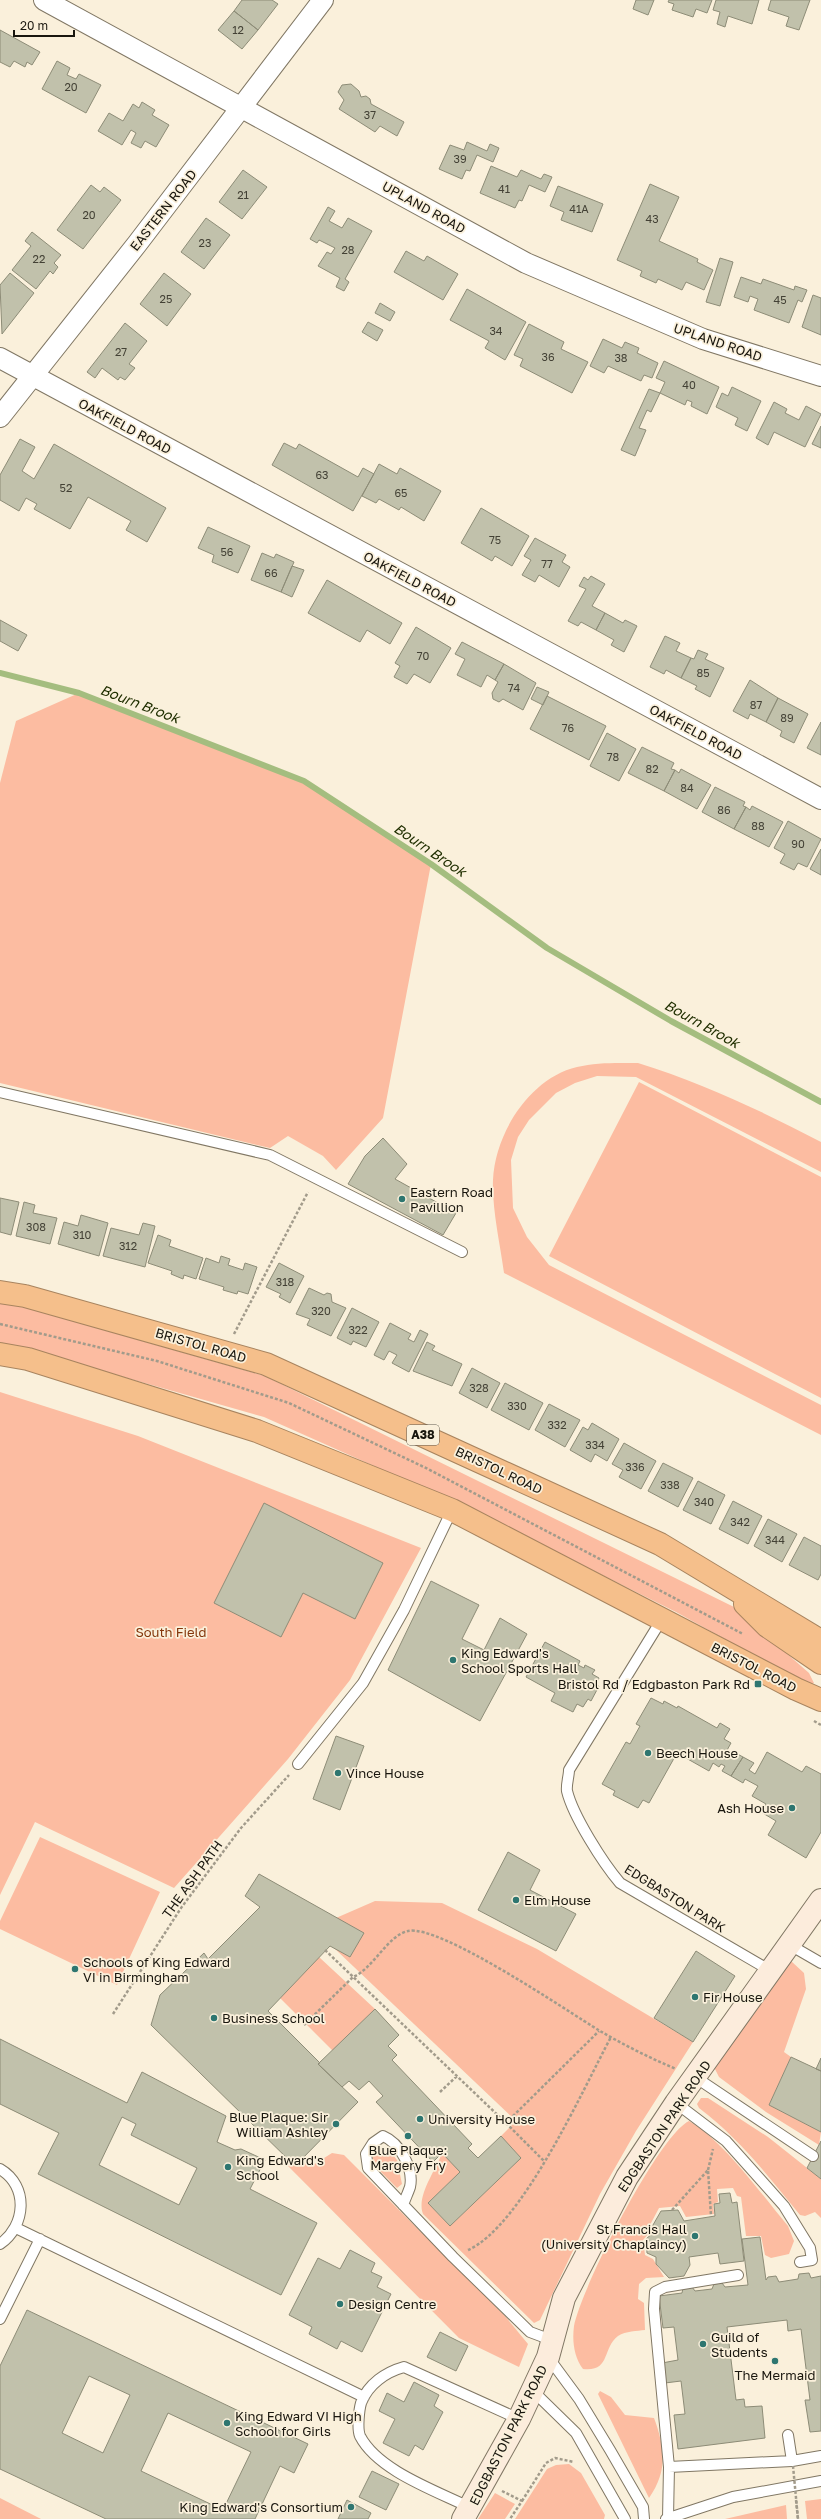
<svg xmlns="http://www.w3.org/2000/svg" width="821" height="2519" font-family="'Golos Text',sans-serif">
  <rect width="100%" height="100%" fill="#faf0db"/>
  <!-- green -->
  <path fill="#fcbca1" d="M79 693 304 781 431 864 383 1118 336 1170 323 1156 288 1136 270 1148 0 1083V783L16 721Z
    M638 1063C702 1083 762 1111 821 1142V1172L636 1077 597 1076 575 1083 556 1093 529 1120 518 1137 511 1160 513 1208 527 1237 549 1265 821 1405V1435L504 1273C500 1243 492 1210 493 1180 495 1133 530 1078 577 1067 597 1062 618 1063 638 1063Z
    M639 1082 821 1177V1398L549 1256Z
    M0 1303 20 1306 265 1376 734 1607 809 1673 814 1683 808 1685 676 1612 466 1507 264 1417 36 1352 0 1345Z
    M0 1392 138 1436 421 1548 350 1680 288 1759 174 1888 35 1822 0 1895Z
    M40 1837 160 1892 117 1985 0 1929V1921Z
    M375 1901 442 1903 537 1949 693 2042 636 2131 600 2194 540 2320 534 2323 423 2214C416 2196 436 2170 442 2153L460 2172 428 2203 450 2226 521 2158 501 2136 516 2121 313 1928Z
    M319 1957 375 2009 333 2051 280 1998Z
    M791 1961 804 1973 806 1989 784 2052 791 2057 769 2105 821 2132 819 2145 766 2112 719 2077 713 2065Z
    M701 2098H708L768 2137 821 2179V2218L815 2212 805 2216 800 2215C769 2177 738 2137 699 2108L697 2104Z
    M689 2121C724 2141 761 2194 788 2226L794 2241 789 2254 771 2258 765 2255 761 2236H746L741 2197 737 2196 733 2188 717 2189 718 2202 713 2204 714 2214 686 2217 680 2206 659 2208 650 2225V2232L643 2240 645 2255 653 2259 664 2277 646 2278 639 2284 638 2299 644 2303 645 2330C637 2331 626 2331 618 2336 602 2348 611 2372 583 2369 574 2357 572 2341 574 2326 581 2289 658 2136 689 2121Z
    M379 2150 390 2151 397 2160 402 2184 397 2188 376 2167 371 2154Z
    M332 2153 344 2155 505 2316 528 2344 519 2367 459 2338 288 2166 298 2157 313 2165Z
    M600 2391 611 2397 625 2415 654 2418C665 2448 668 2471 649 2498L598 2394Z
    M569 2464 581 2473 605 2515 604 2519H515L547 2469 556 2465Z
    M495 2493 515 2504 505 2519H478Z
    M0 2498 41 2519H0Z
    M821 2499V2519H807L805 2501Z
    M786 2505 787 2519H725Z"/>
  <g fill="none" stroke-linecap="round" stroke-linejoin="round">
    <!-- stream -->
    <path stroke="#a4bd7f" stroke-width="6" d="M0 673 79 693 304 781 431 864 547 948 671 1021 821 1102"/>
  </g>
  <!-- building -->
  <path fill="#c1c1ab" stroke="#8d8c77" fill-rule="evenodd" d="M242 0H272L278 4 258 30 234 11Z
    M636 0H654L648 15 633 9Z
    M669 0H712L707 13 696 9 693 17 672 10 674 4 668 2Z
    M716 0H759L752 24 728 16 725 27 717 24 720 12 713 10Z
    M771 0H810L799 30 786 26 789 17 768 10Z
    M234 11 258 30 242 49 218 30Z
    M0 30 40 52 32 65 27 62 25 67 14 61 10 67 0 62Z
    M57 61 70 68 67 75 76 79 79 74 101 85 86 113 42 89Z
    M351 84 359 91 361 97 366 96 370 99 371 104 404 122 397 136 380 126 375 132 339 109 344 100 338 92 342 85Z
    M142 102 155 110 152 115 169 125 156 147 145 141 141 148 131 143 136 133 131 130 122 145 98 131 109 113 123 121 133 104 139 108Z
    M467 142 487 151 490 144 499 148 493 162 477 155 470 171 466 170 462 179 439 169 450 145 464 150Z
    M491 166 517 177 521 170 541 179 544 174 552 177 545 192 529 185 522 201 519 200 515 208 480 193Z
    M243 170 267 187 242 219 219 202Z
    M650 184 679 197 659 241 698 259 697 262 713 270 704 290 686 282 682 290 658 279 656 283 640 276 642 271 617 260Z
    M91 185 100 192 104 187 121 200 83 249 57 230Z
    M558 186 603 204 592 232 561 220 564 212 550 206Z
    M328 207 335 211 329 221 342 228 348 218 372 231 345 279 349 282 344 291 336 287 340 278 318 266 327 252 331 254 335 248 319 240 317 243 310 239Z
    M206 218 230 235 204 269 181 252Z
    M32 232 61 255 54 263 58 267 53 274 50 271 36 289 12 270 31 246 25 241Z
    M406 251 424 261 427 256 458 274 443 300 394 272Z
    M720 258 733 262 720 306 706 302Z
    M10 273 34 293 2 334 0 285Z
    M164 273 191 294 167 326 140 304Z
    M741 277 761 284 763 279 794 290 795 286 807 290 802 302 798 300 789 323 754 310 758 299 750 296 748 302 734 297Z
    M467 289 526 322 505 360 485 348 489 341 450 320Z
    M813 295 821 298V335L802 327Z
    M380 303 395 312 390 321 375 313Z
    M368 322 383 330 377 341 362 332Z
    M125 323 147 341 129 364 135 368 125 380 120 377 118 380 102 368 95 378 87 372Z
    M529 324 564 342 561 349 588 362 572 393 520 366 523 359 514 355Z
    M603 339 622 348 625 342 639 348 637 353 658 363 652 378 644 375 641 381 608 366 604 373 590 366Z
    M664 361 719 387 707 414 691 406 692 402 687 400 685 405 660 393 665 382 656 378Z
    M732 387 761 401 747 431 735 425 738 418 716 407 722 393 728 396Z
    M649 389 660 393 651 412 647 410 639 428 646 430 635 456 621 450Z
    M774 402 787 409 785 413 799 420 806 406 821 414 805 447 774 432 768 445 756 438Z
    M821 426V448L812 444Z
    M20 439 35 447 22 471 34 479 54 444 166 508 147 542 126 530 131 521 88 497 70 529 34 509 37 504 26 498 19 511 0 500V475Z
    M284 443 296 449 299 444 358 477 363 468 374 474 353 511 272 465Z
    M379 464 397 474 400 468 441 491 424 521 401 507 399 510 379 499 376 503 362 496Z
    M481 508 529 536 512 566 495 556 492 561 461 543Z
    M208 527 250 546 238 573 212 562 214 555 198 548Z
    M535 538 566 555 562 562 570 567 559 587 539 575 535 582 522 575 531 560 524 556Z
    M262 553 274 558 276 554 294 562 281 592 251 580Z
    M292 566 304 570 292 597 281 592Z
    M591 576 605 584 592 606 605 613 596 630 581 622 578 626 568 621 586 589 579 586 584 577 588 580Z
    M327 580 402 623 390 644 367 630 360 642 308 613Z
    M605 613 623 623 625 620 637 626 624 652 611 645 614 640 596 630Z
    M0 620 27 635 18 651 0 641Z
    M416 627 451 648 430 683 414 674 407 684 394 677 400 666 395 663Z
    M665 636 680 643 676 651 691 658 681 678 666 670 664 674 650 667Z
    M462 642 504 664 495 680 487 675 481 687 457 675 465 659 455 654Z
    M698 650 708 654 705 659 724 668 710 697 695 689 697 686 681 678 691 658 694 659Z
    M504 664 536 683 523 710 503 699 499 702 493 699 492 693 498 682 495 680Z
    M750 680 778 698 766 722 750 714 748 719 733 711Z
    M537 687 549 692 543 705 531 699Z
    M547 696 606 726 589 760 530 729Z
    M778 698 808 714 794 743 780 736 782 731 766 722Z
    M821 722V755L807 748Z
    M607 733 636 749 619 781 590 766Z
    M642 747 674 763 671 769 675 770 664 791 628 773Z
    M681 769 711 785 697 809 664 791 675 770 679 773Z
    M715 787 745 802 743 806 746 807 734 829 702 812Z
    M752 806 783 822 769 847 734 829 746 807 750 810Z
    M788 821 821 839 807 867 798 863 794 870 780 863 785 854 774 848Z
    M821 849V875L810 869Z
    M383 1138 407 1164 395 1179 456 1213 443 1235 348 1184 365 1156Z
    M0 1198 19 1202 11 1235 0 1232Z
    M24 1202 35 1205 33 1213 57 1218 50 1244 16 1236Z
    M81 1215 108 1223 99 1256 58 1244 64 1222 78 1226Z
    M143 1223 155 1226 145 1267 103 1256 111 1228 139 1235Z
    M158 1235 171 1240 169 1246 203 1258 196 1279 184 1275 183 1279 171 1274 172 1271 148 1263Z
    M221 1256 230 1259 228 1265 243 1270 245 1263 257 1267 248 1294 238 1291 237 1294 223 1290 224 1287 199 1279 206 1258 219 1263Z
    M279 1263 304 1276 290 1303 279 1297 281 1294 266 1287Z
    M309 1288 324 1295 327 1293 331 1294 332 1302 346 1308 331 1336 307 1325 310 1319 296 1314Z
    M352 1308 379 1322 366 1347 353 1341 351 1345 337 1338Z
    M390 1323 411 1334 408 1339 414 1342 420 1330 428 1334 409 1372 392 1363 397 1355 389 1351 384 1360 374 1355Z
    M427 1342 435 1346 432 1350 462 1364 452 1386 413 1371Z
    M472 1368 500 1383 487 1408 459 1393Z
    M505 1383 543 1403 529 1430 491 1410Z
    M549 1404 580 1420 565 1447 535 1430Z
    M592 1423 619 1439 607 1461 595 1454 591 1462 570 1450 583 1427 588 1430Z
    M624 1443 656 1461 641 1489 619 1477 623 1470 612 1464Z
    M663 1463 693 1478 678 1507 648 1491Z
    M698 1481 725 1495 711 1524 683 1510Z
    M733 1501 762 1516 748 1544 719 1529Z
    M264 1503 383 1563 355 1619 303 1593 281 1637 214 1603Z
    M768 1519 797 1534 782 1562 754 1546Z
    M804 1537 821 1546V1574L818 1580 789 1565Z
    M431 1581 479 1605 462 1639 484 1650 500 1618 527 1634 480 1721 388 1670Z
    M545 1642 580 1661 578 1665 584 1668 585 1665 595 1670 592 1674 599 1678 596 1684 599 1686 591 1701 588 1699 583 1707 577 1704 573 1712 551 1701 555 1693 526 1677Z
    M651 1698 663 1704 664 1701 677 1708 678 1706 717 1728 720 1723 730 1729 724 1739 731 1743 726 1752 730 1754 732 1751 743 1757 731 1776 722 1771 725 1766 721 1764 719 1767 713 1763 709 1771 677 1753 649 1803 643 1800 638 1808 613 1795 615 1791 602 1784 626 1742 630 1744 640 1726 636 1724Z
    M336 1736 364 1746 340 1810 313 1799Z
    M767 1752 802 1772 806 1766 821 1774V1832L806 1858 768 1835 776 1821 761 1812 766 1804 752 1796 758 1786 745 1779 743 1783 731 1776 743 1757 754 1763 749 1770 755 1774Z
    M508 1852 540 1870 530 1890 576 1914 556 1951 478 1910Z
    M259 1874 364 1933 350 1957 330 1946 268 2011 320 2063 318 2064 358 2102 295 2166 151 2025 160 1995 204 1953 208 1959 260 1907 245 1896Z
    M696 1951 735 1976 693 2042 654 2018Z
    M375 2009 399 2035 388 2046 397 2055 392 2060 472 2144 468 2148 478 2158 501 2136 521 2158 450 2226 428 2203 460 2172 442 2153 433 2162 376 2102 383 2096 369 2081 359 2090 349 2081 342 2087 318 2064Z
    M0 2039 127 2103 142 2072 226 2116 217 2142 235 2150 241 2149 265 2160 250 2189 317 2223 281 2295 38 2174 59 2133 0 2104ZM122 2117 136 2124 131 2135 197 2168 179 2205 99 2165Z
    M791 2057 821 2071V2132L769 2105Z
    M821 2058V2071L816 2069Z
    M821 2141V2179L807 2168Z
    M730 2193 732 2203 737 2202 744 2261 720 2264 718 2253 689 2257 690 2265 684 2276 669 2278 656 2264V2257L647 2253 646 2239 653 2233V2225L661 2211 678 2210 684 2221 715 2216 714 2204 720 2203 719 2194Z
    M760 2237 766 2280 768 2277 776 2276 779 2282 798 2279 799 2274 809 2273 811 2278 821 2276V2431L810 2432 805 2400H810L801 2329 788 2331 787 2320 727 2327 736 2400 744 2399 745 2407 762 2406 765 2438 678 2449 674 2415 685 2414 681 2381 665 2383 662 2363 678 2360 674 2327 663 2328 659 2296 682 2293 683 2288 692 2287 695 2291 712 2289 714 2284 722 2283 725 2287 748 2285 742 2239Z
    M350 2250 375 2263 371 2272 382 2277 377 2287 391 2294 362 2352 341 2341 337 2349 309 2334 312 2327 289 2315 318 2258 340 2269Z
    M27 2310 308 2444 294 2473 280 2466 255 2519H106L0 2469V2366ZM89 2376 130 2395 103 2453 62 2433ZM168 2413 251 2452 223 2510 141 2471Z
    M440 2332 468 2346 456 2371 427 2357Z
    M414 2382 439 2395 434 2406 443 2412 423 2450 415 2445 409 2456 383 2443 395 2419 379 2411 387 2393 404 2402Z
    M372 2471 399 2484 386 2510 359 2497Z
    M347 2500 371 2513 368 2519H338Z"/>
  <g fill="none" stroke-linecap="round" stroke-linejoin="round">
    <defs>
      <path id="lane" d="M0 1092 270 1155 462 1252
        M662 1619 569 1770C569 1776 566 1785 567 1791 573 1816 603 1863 620 1883L771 1971
        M298 1764 363 1683 404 1610 452 1510
        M790 1945 821 1963
        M695 2077 813 2156
        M676 2103 726 2141 784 2206 810 2248 812 2260 800 2262
        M0 2169C29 2186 26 2226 0 2244
        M403 2205C405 2199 408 2193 410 2187 414 2169 400 2143 383 2136L373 2143 366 2154 368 2168 453 2257 530 2332 554 2341
        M16 2228 364 2397
        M0 2319 40 2239
        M548 2357 579 2399 610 2450 643 2507 644 2519
        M532 2390 576 2433 625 2519
        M788 2435 792 2461
        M669 2467 792 2461 821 2456
        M471 2508C437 2491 378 2471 360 2436 357 2429 359 2410 361 2403 368 2384 386 2372 404 2367L519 2419
        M668 2518 669 2467 654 2309 655 2292 665 2287 738 2275
        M666 2519 733 2497 821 2481"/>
      <path id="street" d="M44 0 526 263 703 339 821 376
        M0 358 821 799
        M0 417 137 244 323 0"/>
      <path id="secondary" d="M463 2519 519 2419 548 2357 564 2298 627 2177 676 2103 821 1900"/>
      <path id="highway" d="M0 1292 25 1296 266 1364 660 1544 821 1641
        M0 1354 28 1359 257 1431 452 1510 796 1689 821 1700
        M745 1604 767 1626 821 1663"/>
    </defs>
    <!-- lane casing -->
    <use href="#lane" stroke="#807764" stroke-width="12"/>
    <!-- street casing -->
    <use href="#street" stroke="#807764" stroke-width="22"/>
    <!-- secondary casing -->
    <use href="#secondary" stroke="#807764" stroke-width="24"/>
    <!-- highway casing -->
    <use href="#highway" stroke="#a8845f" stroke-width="24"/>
    <!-- path -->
    <path stroke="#a29b8b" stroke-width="2.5" stroke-dasharray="3 2" stroke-linecap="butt" d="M0 1324 157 1361 289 1403 426 1468 743 1634
      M234 1334 308 1192
      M814 1721 821 1725
      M325 1950 506 2123 599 2031
      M113 2014 181 1908 241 1828 289 1775
      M304 2025 353 1977C373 1969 388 1935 408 1931 440 1924 567 2011 600 2031 624 2045 650 2058 676 2069
      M440 2092 457 2076
      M506 2123 544 2161
      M708 2170 713 2149
      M672 2210 708 2170 711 2216
      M468 2250C522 2226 582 2091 611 2037
      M502 2491 522 2501 510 2519
      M796 2500 798 2519
      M522 2501 546 2463 555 2458 574 2462"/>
    <!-- lane -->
    <use href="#lane" stroke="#fff" stroke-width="10"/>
    <!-- street -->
    <use href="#street" stroke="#fff" stroke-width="20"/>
    <!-- secondary -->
    <use href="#secondary" stroke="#fcecdc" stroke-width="22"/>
    <!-- highway -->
    <use href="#highway" stroke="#f5bf8b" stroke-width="22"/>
    <!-- path-bridge -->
    <path stroke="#a29b8b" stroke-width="2.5" stroke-dasharray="3 2" stroke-linecap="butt" d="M793 2466 798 2519"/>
  </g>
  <!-- markers -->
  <g fill="#2e7670" stroke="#faf0db" stroke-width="1.5">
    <circle cx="402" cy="1199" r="4"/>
    <circle cx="453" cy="1660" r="4"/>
    <rect x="754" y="1680" width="8" height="8" rx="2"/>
    <circle cx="648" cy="1753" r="4"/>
    <circle cx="338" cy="1773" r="4"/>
    <circle cx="792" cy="1808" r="4"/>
    <circle cx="516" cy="1900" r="4"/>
    <circle cx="75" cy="1969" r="4"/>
    <circle cx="695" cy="1997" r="4"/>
    <circle cx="214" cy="2018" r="4"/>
    <circle cx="420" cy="2119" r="4"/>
    <circle cx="336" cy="2124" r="4"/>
    <circle cx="408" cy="2136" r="4"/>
    <circle cx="228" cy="2167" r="4"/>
    <circle cx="695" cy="2236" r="4"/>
    <circle cx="340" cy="2304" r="4"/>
    <circle cx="703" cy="2344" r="4"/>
    <circle cx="775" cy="2361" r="4"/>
    <circle cx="227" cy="2423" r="4"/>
    <circle cx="351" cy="2507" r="4"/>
  </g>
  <g text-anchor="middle" stroke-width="3.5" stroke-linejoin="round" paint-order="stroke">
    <!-- number labels -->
    <g font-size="11" fill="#434135">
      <text x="238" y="34">12</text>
      <text x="71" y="91">20</text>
      <text x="370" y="119">37</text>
      <text x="460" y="163">39</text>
      <text x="504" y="193">41</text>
      <text x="243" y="199">21</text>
      <text x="579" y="213">41A</text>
      <text x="89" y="219">20</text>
      <text x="652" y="223">43</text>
      <text x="205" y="247">23</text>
      <text x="348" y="254">28</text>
      <text x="39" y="263">22</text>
      <text x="166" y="303">25</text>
      <text x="780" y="304">45</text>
      <text x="496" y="335">34</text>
      <text x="121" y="356">27</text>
      <text x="548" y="361">36</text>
      <text x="621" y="362">38</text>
      <text x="689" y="389">40</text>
      <text x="322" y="479">63</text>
      <text x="66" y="492">52</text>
      <text x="401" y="497">65</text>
      <text x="495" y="544">75</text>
      <text x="227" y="556">56</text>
      <text x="547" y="568">77</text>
      <text x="271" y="577">66</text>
      <text x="423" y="660">70</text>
      <text x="703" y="677">85</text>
      <text x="514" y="692">74</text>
      <text x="756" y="709">87</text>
      <text x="787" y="722">89</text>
      <text x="568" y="732">76</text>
      <text x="613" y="761">78</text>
      <text x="652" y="773">82</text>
      <text x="687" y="792">84</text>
      <text x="724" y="814">86</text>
      <text x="758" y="830">88</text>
      <text x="798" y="848">90</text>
      <text x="36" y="1231">308</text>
      <text x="82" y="1239">310</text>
      <text x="128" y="1250">312</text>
      <text x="285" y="1286">318</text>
      <text x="321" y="1315">320</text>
      <text x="358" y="1334">322</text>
      <text x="479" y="1392">328</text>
      <text x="517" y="1410">330</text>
      <text x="557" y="1429">332</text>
      <text x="595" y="1449">334</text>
      <text x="635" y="1471">336</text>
      <text x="670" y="1489">338</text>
      <text x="704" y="1506">340</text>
      <text x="740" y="1526">342</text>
      <text x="775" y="1544">344</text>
    </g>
    <!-- shield labels -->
    <rect fill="#faf0db" stroke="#5c574c" stroke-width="1" x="407" y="1425" width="32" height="20" rx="3"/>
    <g font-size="12" font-weight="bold" fill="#19160e">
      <text x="423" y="1439">A38</text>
    </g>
    <!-- street labels -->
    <g font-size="13" fill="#19160e" stroke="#faf0db">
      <text transform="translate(424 207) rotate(29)" y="5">UPLAND ROAD</text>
      <text transform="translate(163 210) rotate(-52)" y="5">EASTERN ROAD</text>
      <text transform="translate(718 342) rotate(19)" y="5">UPLAND ROAD</text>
      <text transform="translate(125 426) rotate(28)" y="5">OAKFIELD ROAD</text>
      <text transform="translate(410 579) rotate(28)" y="5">OAKFIELD ROAD</text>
      <text transform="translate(696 732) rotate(28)" y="5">OAKFIELD ROAD</text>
      <text transform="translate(201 1345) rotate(16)" y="5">BRISTOL ROAD</text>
      <text transform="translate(499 1470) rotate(25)" y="5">BRISTOL ROAD</text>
      <text transform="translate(754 1667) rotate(27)" y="5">BRISTOL ROAD</text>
      <text transform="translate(192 1879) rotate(-54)" y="5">THE ASH PATH</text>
      <text transform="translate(675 1898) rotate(32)" y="5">EDGBASTON PARK</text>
      <text transform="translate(664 2126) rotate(-56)" y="5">EDGBASTON PARK ROAD</text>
      <text transform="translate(508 2435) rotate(-63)" y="5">EDGBASTON PARK ROAD</text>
    </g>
    <!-- poi labels -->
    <g font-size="13" fill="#19160e" stroke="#faf0db" text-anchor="start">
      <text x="410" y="1197">Eastern Road<tspan x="410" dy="15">Pavillion</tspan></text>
      <text x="461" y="1658">King Edward's<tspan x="461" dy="15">School Sports Hall</tspan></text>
      <text x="750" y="1689" text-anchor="end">Bristol Rd / Edgbaston Park Rd</text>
      <text x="656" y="1758">Beech House</text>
      <text x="346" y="1778">Vince House</text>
      <text x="784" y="1813" text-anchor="end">Ash House</text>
      <text x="524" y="1905">Elm House</text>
      <text x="83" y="1967">Schools of King Edward<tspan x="83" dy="15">VI in Birmingham</tspan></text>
      <text x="703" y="2002">Fir House</text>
      <text x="222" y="2023">Business School</text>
      <text x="328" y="2122" text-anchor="end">Blue Plaque: Sir<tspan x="328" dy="15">William Ashley</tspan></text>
      <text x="428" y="2124">University House</text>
      <text x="408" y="2155" text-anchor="middle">Blue Plaque:<tspan x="408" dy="15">Margery Fry</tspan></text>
      <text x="236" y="2165">King Edward's<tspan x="236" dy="15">School</tspan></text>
      <text x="687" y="2234" text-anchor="end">St Francis Hall<tspan x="687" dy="15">(University Chaplaincy)</tspan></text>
      <text x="348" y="2309">Design Centre</text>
      <text x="711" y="2342">Guild of<tspan x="711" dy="15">Students</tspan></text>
      <text x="775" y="2380" text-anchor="middle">The Mermaid</text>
      <text x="235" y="2421">King Edward VI High<tspan x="235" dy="15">School for Girls</tspan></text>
      <text x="343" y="2512" text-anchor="end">King Edward's Consortium</text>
    </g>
    <!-- park labels -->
    <g font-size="13" fill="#84360b" stroke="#faf0db">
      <text x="171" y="1637">South Field</text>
    </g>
    <!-- water labels -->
    <g font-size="14" font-style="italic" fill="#202f00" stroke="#faf0db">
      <text transform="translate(140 704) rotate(21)" y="5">Bourn Brook</text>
      <text transform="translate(430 850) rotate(34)" y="5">Bourn Brook</text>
      <text transform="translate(702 1024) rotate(29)" y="5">Bourn Brook</text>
    </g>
  </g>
  <!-- scale -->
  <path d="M14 30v6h60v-6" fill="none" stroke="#19160e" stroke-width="2"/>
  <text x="20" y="30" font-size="12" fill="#19160e" stroke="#faf0db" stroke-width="3" paint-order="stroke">20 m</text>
</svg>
